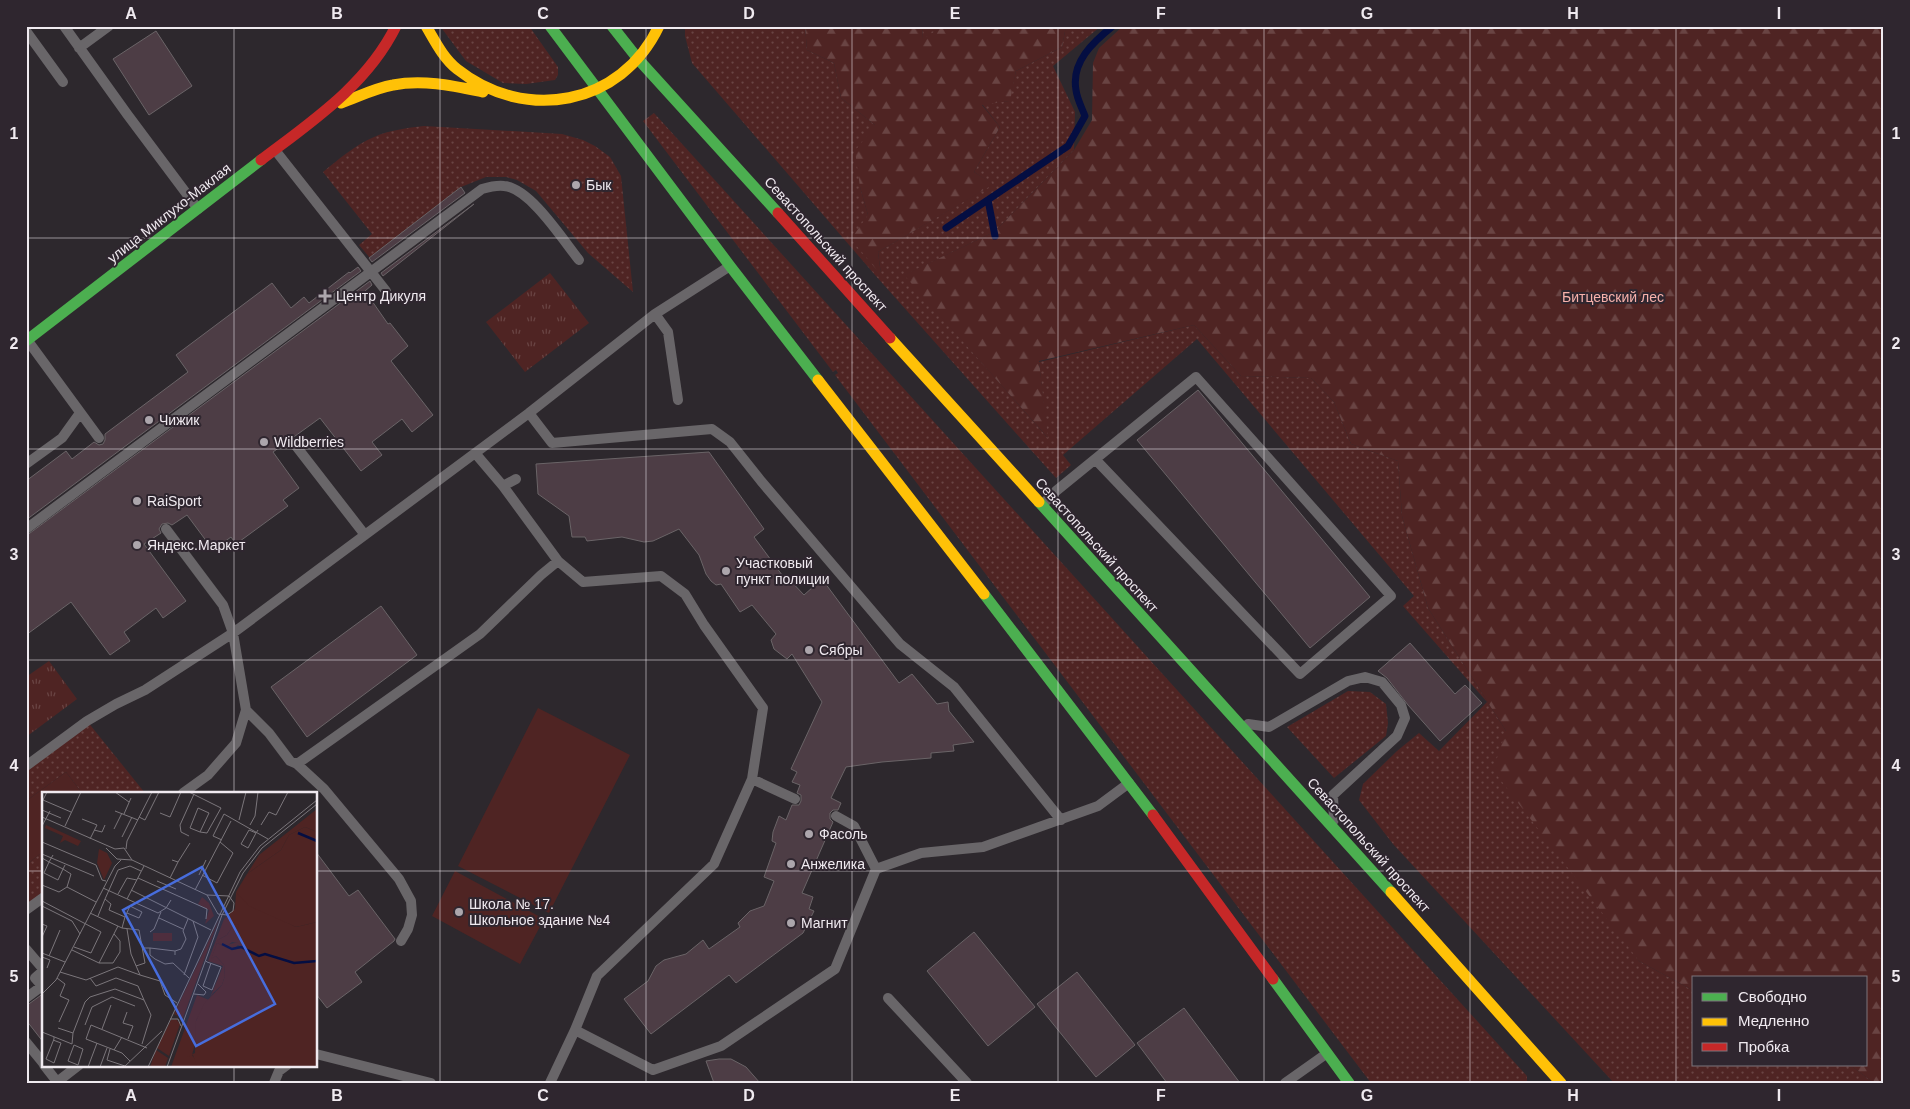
<svg xmlns="http://www.w3.org/2000/svg" width="1910" height="1109" font-family="Helvetica,sans-serif">
  <defs>
    <pattern id="grass-dots" width="8" height="8" patternUnits="userSpaceOnUse" patternTransform="scale(1.25)"><rect width="8" height="8" fill="#4f2423"/><path d="M2 2h.1M6 6h.1" fill="none" stroke="#694443" stroke-width="1.8" stroke-linecap="round"/></pattern>
    <pattern id="forest-firs" width="22" height="20" patternUnits="userSpaceOnUse" patternTransform="scale(1.25)"><rect width="22" height="20" fill="#4f2423"/><path d="M5 1l3.5 6h-7zM16 11l3.5 6h-7z" fill="#694443"/></pattern>
    <pattern id="park-tufts" width="24" height="20" patternUnits="userSpaceOnUse" patternTransform="scale(1.25)"><rect width="24" height="20" fill="#4f2423"/><path d="M3 7l-1-3M5 7V3M7 7l1-3M15 17l-1-3M17 17v-4M19 17l1-3" fill="none" stroke="#694443"/></pattern>
  </defs>
  <rect width="100%" height="100%" fill="#2d282d"/>
  <!-- grass -->
  <path fill="url(#grass-dots)" d="M440 26H529L558 67V75L555 80 526 84 503 83 466 61Z
    M685 26H805L807 50 834 63 841 98 875 125 860 187 868 215 881 274 878 252 993 184 974 172 1000 127 982 104 1009 101 1016 71 1062 47 1066 26H1101L1053 66 1075 112 1074 150 994 232 905 275 1047 437 1039 362 1194 325 1241 376 1311 378 1334 402 1351 444 1398 461 1402 516 1428 608 1506 731 1639 961 1694 991V1065H1850L1874 1083H1614L1393 844 1359 800 1363 784 1397 751 1419 733 1439 751 1487 702 1403 606 1414 596 1197 339 1063 455 1071 465 1056 478 875 275 692 63 685 36Z
    M922 26H943L923 40Z
    M654 113 1527 1076V1083H1371L835 375 838 373 836 370 833 372 643 121Z
    M424 126 562 134 583 140 595 146 610 157 621 176 633 292 588 253 536 191 517 180 506 177H486L461 187 370 258 359 245 372 234 323 172C339 159 355 145 374 137 390 130 407 128 424 126Z
    M1348 691 1370 692 1386 704 1388 723 1386 736 1334 778 1287 727Z
    M87 721 145 793H82L66 772 26 801V766Z
    M44 851V897L26 910V865Z"/>
  <!-- forest -->
  <path fill="url(#forest-firs)" d="M805 26H922L923 39 943 26H1066L1062 47 1016 71 1010 101 982 105 1000 127 974 172 994 184 878 252 881 275 851 239 868 215 860 187 855 151 875 125 841 98 834 63 807 50Z
    M1123 26H1884V1083H1874L1850 1065H1866V978H1694V991L1639 961 1493 770 1506 731 1428 608 1402 516 1398 461 1351 444 1334 402 1311 378 1241 376 1194 325 1039 361 1048 438 904 275 994 232 1074 150 1092 120 1093 63 1099 48Z"/>
  <!-- park -->
  <path fill="url(#park-tufts)" d="M550 273 589 323 525 372 486 322Z
    M49 661 77 699 26 737V677Z"/>
  <!-- pitch -->
  <path fill="#4f2423" d="M538 708 630 755 549 913 458 866Z
    M66 772 82 793H44V851L26 865V801Z
    M455 871 544 919 520 964 432 916Z"/>
  <g fill="none" stroke-linecap="round" stroke-linejoin="round">
    <!-- stream -->
    <path stroke="#040e42" stroke-width="7" d="M988 200 995 236
      M946 228 1068 146 1085 116C1082 108 1077 99 1076 90 1071 62 1093 42 1113 26"/>
  </g>
  <!-- building -->
  <path fill="#4d3d45" stroke="#6a6467" d="M156 31 192 86 149 115 113 59Z
    M461 187 465 193 372 262 369 258Z
    M474 204 383 276 381 273Z
    M358 267 361 271 26 520V481L66 451 72 459 94 442 99 445 103 444 105 440V434L188 372 176 355 272 283 291 308 304 297 309 303 349 272 350 273Z
    M370 281 372 285 365 291 388 324 390 323 408 346 391 361 433 415 412 432 402 419 372 442 382 455 361 471 320 418 273 452 299 488 283 500 288 506 236 544 231 537 213 550 187 515 172 525 168 523 162 524 159 529 161 533 144 544 186 601 163 618 156 608 124 632 130 641 110 655 71 602 26 635V536Z
    M1198 390 1370 597 1310 648 1137 440Z
    M709 452 764 529 754 537 785 579 788 578 804 595 822 579 899 683 912 674 937 704 948 702 949 711 974 742 953 745 954 751 931 753V758L882 762 846 767 831 798 841 803 838 810H833L830 813V819L833 822 802 893 813 897 809 909 814 911 803 933 736 983 729 975 651 1034 624 999 648 981 656 966 664 960 686 954 703 940 709 949 740 927 738 923 750 911 764 906 774 881 764 877 776 843 772 841 773 832 779 816 786 820 792 805H799L801 801V795L797 793 800 785 792 782 797 772 791 769 822 702 792 654 787 659 774 649 771 640 776 634 752 605 740 612 721 584 716 585 711 581 706 574 699 555 679 529 653 541 644 542 622 537 587 541 585 537H572L569 516 538 494 536 464Z
    M381 606 417 655 307 737 271 687Z
    M1410 643 1455 694 1465 685 1482 703 1440 741 1408 705 1387 678 1378 671Z
    M316 852 349 896 358 890 395 939 394 941 355 972 362 982 327 1008 316 994Z
    M974 932 1035 1007 988 1046 927 971Z
    M1077 972 1135 1045 1096 1077 1037 1004Z
    M44 993V1043L26 1020V1006Z
    M1184 1008 1240 1083H1167L1137 1043Z
    M719 1059H731L746 1067 760 1083H714L706 1061Z"/>
  <g fill="none" stroke-linecap="round" stroke-linejoin="round">
    <!-- lane -->
    <path stroke="#696669" stroke-width="10" d="M64 26 127 114 198 209
      M26 31 63 82
      M79 48 109 26
      M275 150 386 291
      M655 314 668 332 678 400
      M28 341 99 438
      M529 413 552 443 712 429 730 442 761 481 900 644 954 687 1061 820
      M296 446 365 535
      M475 453 503 486 558 561 583 582 661 576 685 594 704 625 763 708 752 779
      M26 464 62 438 80 413
      M503 486 516 479
      M1042 505 1056 491 1196 377 1391 596 1300 674 1095 459
      M26 529 482 189C489 187 496 185 504 186 530 188 563 240 579 260
      M166 529 223 605 233 633 246 710 236 743 208 775 183 793
      M246 710 269 733 290 761 297 764 324 789 399 879 411 901 412 915 408 929 401 941
      M1248 724 1269 727 1348 681 1365 677 1382 682 1401 705 1405 718 1397 736 1333 795 1334 820
      M297 764 480 634 541 575 558 561
      M26 766 87 721 116 704 145 690 233 633 529 413 655 314 730 266
      M836 816 854 826 876 869
      M26 910 44 897
      M26 949 44 970
      M26 998 42 986 35 978 44 970
      M888 998 967 1083
      M575 1030 597 976 714 864 752 779 795 799
      M26 1042 44 1064
      M316 1054 431 1083
      M44 1065 58 1083
      M57 1082 79 1065
      M274 1083 279 1071 287 1065
      M550 1083 575 1030 653 1070 721 1046 835 969 876 869 921 853 983 847 1098 806 1129 783
      M1285 1083 1326 1054"/>
    <!-- fast -->
    <path stroke="#4caf50" stroke-width="11" d="M550 26 730 266 818 380
      M612 26 638 59 778 213
      M26 341 261 160
      M1039 502 1391 892
      M984 594 1153 815
      M1273 979 1349 1083"/>
    <!-- slow -->
    <path stroke="#ffc107" stroke-width="11" d="M426 26C435 41 443 58 457 69 525 123 621 106 659 26
      M341 103C358 97 375 88 393 85 423 79 454 86 483 92
      M890 338 1039 502
      M818 380 984 594
      M1391 892 1561 1083"/>
    <!-- jam -->
    <path stroke="#c62828" stroke-width="11" d="M261 160C311 122 367 85 396 26
      M778 213 890 338
      M1153 815 1273 979"/>
  </g>
  <!-- grid -->
  <path fill="none" stroke="#f0eaf0" stroke-width="1" stroke-opacity="0.55" d="M234 26V793M440 26V1083M646 26V1083M852 26V1083M1058 26V1083M1264 26V1083M1470 26V1083M1676 26V1083M26 238H1884M26 449H1884M26 660H1884M26 871H44M316 871H1884M234 1065V1083"/>
  <!-- markers -->
  <g fill="#aca6ac" stroke="#2f262f" stroke-width="2">
    <circle cx="576" cy="185" r="5"/>
    <path d="M322.5 288.5h5v5h5v5h-5v5h-5v-5h-5v-5h5z"/>
    <circle cx="149" cy="420" r="5"/>
    <circle cx="264" cy="442" r="5"/>
    <circle cx="137" cy="501" r="5"/>
    <circle cx="137" cy="545" r="5"/>
    <circle cx="726" cy="571" r="5"/>
    <circle cx="809" cy="650" r="5"/>
    <circle cx="809" cy="834" r="5"/>
    <circle cx="791" cy="864" r="5"/>
    <circle cx="459" cy="912" r="5"/>
    <circle cx="791" cy="923" r="5"/>
  </g>
  <g text-anchor="middle" stroke-width="4" stroke-linejoin="round" paint-order="stroke">
    <!-- poi labels -->
    <g font-size="14" fill="#f0eaf0" stroke="#2f262f" text-anchor="start">
      <text x="586" y="190">Бык</text>
      <text x="336" y="301">Центр Дикуля</text>
      <text x="159" y="425">Чижик</text>
      <text x="274" y="447">Wildberries</text>
      <text x="147" y="506">RaiSport</text>
      <text x="147" y="550">Яндекс.Маркет</text>
      <text x="736" y="568">Участковый<tspan x="736" dy="16">пункт полиции</tspan></text>
      <text x="819" y="655">Сябры</text>
      <text x="819" y="839">Фасоль</text>
      <text x="801" y="869">Анжелика</text>
      <text x="469" y="909">Школа № 17.<tspan x="469" dy="16">Школьное здание №4</tspan></text>
      <text x="801" y="928">Магнит</text>
    </g>
    <!-- street labels -->
    <g font-size="14" fill="#f0eaf0" stroke="#2f262f">
      <text transform="translate(169 213) rotate(-38)" y="5">улица Миклухо-Маклая</text>
      <text transform="translate(826 244) rotate(48)" y="5">Севастопольский проспект</text>
      <text transform="translate(1097 545) rotate(48)" y="5">Севастопольский проспект</text>
      <text transform="translate(1369 845) rotate(48)" y="5">Севастопольский проспект</text>
    </g>
    <!-- park labels -->
    <g font-size="14" fill="#f7b1ab" stroke="#2f262f">
      <text x="1613" y="302">Битцевский лес</text>
    </g>
  </g>
  <!-- overview -->
  <g transform="translate(42 792)">
    <rect width="275" height="275" fill="#2d282d"/>
    <path d="M275 17V40L263 35 247 43 239 58 205 82 217 63ZM4 33 39 49 36 54 23 48 18 51 21 44 3 36ZM57 57 65 61 70 71 62 88 55 71ZM194 100 205 110 254 135 275 130V171H252L233 164H217L196 153 190 158 175 151 170 166 174 164 182 173 183 184 180 193 171 201 165 211 154 229V248L150 263 156 271 155 275H129L155 203 167 208 181 174 166 169 182 127 193 117ZM192 132V143L197 150 184 153 176 148 185 143ZM160 105 167 111 172 124 163 132 167 118 156 112ZM177 127 141 226H140L132 222ZM134 227 138 232 127 264 115 256 129 228ZM114 258 126 266 123 275H108Z" fill="#4f2423" fill-rule="evenodd"/>
    <path d="M263 35 275 40V130L254 135 207 114 194 100 205 82 239 58 247 43ZM192 132 197 133 193 143 201 152 190 150 185 154 174 149 185 143ZM175 151 190 158 199 156 210 159 217 164 223 162 252 171H275V275H155L151 263 145 265 153 261 154 229 162 212 180 193 183 184 182 173 174 164 169 167Z" fill="#4f2423"/>
    <path d="M111 141H130V149H111Z" fill="#4f2423"/>
    <path fill="none" stroke="#040e42" stroke-width="2.5" d="M256 41 275 49M180 152 190 157 199 155 217 164 223 162 252 171 275 169"/>
    <path fill="none" stroke="#7b767b" stroke-width="1" d="M5 0 1 8 29 20M73 0 87 10M147 0 179 16 165 41 158 40 148 36 156 16 167 21 158 40M0 18 19 26M73 19 96 28M118 21 128 25 139 0M82 22 89 6M0 25 73 57M97 25 103 28 117 0M40 27 55 33 48 47M197 28 204 0M208 33 213 24 216 0M219 33 227 20 234 23 246 0M0 34 8 19M23 34 39 0M72 37 80 21M52 38 60 40 63 33M214 41 206 56 199 52 207 38 214 41 216 38M147 44 139 40 138 33 152 2M80 45 90 25M180 48 171 44 182 22 226 47M0 50 54 73 60 88 64 89M64 56 75 67 90 68 165 103 187 104 192 111 191 119 185 123 176 122 165 103M73 57 82 56 90 68M84 57 85 49 110 0M0 62 52 84M11 63 7 70 21 77 23 73M0 66 7 70 2 81 16 88 21 77 29 82 25 95M136 70 148 51M157 83 164 68M160 83 175 91 191 61 178 50M96 86 165 117 164 127M128 86 136 70 130 68M115 89 134 97M0 93 17 100 25 95 54 110M61 96 116 121 124 116 129 108M89 98 169 138M153 98 189 29M76 102 85 86 95 88M63 107 76 78 88 74 99 79M85 107 102 74M0 109 59 140 49 161 32 155M0 114 30 129 38 142M48 121 80 136 97 138 103 171 94 174M56 124 63 107 69 112 67 118 83 125 80 136M83 125 88 114 100 120 97 126 85 121M117 126 141 137M0 132 5 134 0 145M85 137 89 162 98 183 118 189 123 203 135 211M108 140 112 137 119 120M102 156H108V163L113 167 123 172 131 171 147 186M108 156 133 159V163M30 158 57 171 76 134M133 159 139 157 144 147 141 139 146 127M0 161 23 170M7 164 18 138M0 165 8 168 5 176M164 169 165 170 179 175 170 198 161 194 169 171M57 171H71L78 160V149L72 142M18 180 44 188 76 175 98 183M142 183 156 145 151 129M15 186 23 192 18 204 27 208 17 230M0 202 14 188 73 74 79 68M152 202 162 203 164 200 156 192M85 220 81 231 91 234 86 247M128 227H136L139 234M43 233 50 215 70 205 93 214M60 237 69 213M0 240 30 252 31 241 16 236M31 241 43 210 48 205 73 197 102 208 96 194 74 186 54 194 48 186M11 248 19 251 12 271 4 267 12 247V245M100 252 109 223 102 208M32 253 41 257 36 273 26 269ZM68 257 65 268 83 274M72 258 80 245M88 269 80 261 44 247 49 233 105 256M46 275 55 251M58 275 65 256M82 275 120 239M106 275 198 80 218 54 275 8M125 275 180 123 201 81 220 56 275 12"/>
    <path fill="#476ddd" fill-opacity="0.15" stroke="#476ddd" stroke-width="2.5" d="M160 75 233 212 154 254 81 118Z"/>
    <rect width="275" height="275" fill="none" stroke="#f0eaf0" stroke-width="2.5"/>
  </g>
  <!-- border -->
  <rect width="1910" height="1109" fill="none" stroke="#2f262f" stroke-width="55"/>
  <!-- legend -->
  <rect x="1692" y="976" width="175" height="90" fill="#2f262f" stroke="#7c747c"/>
  <rect x="1702" y="993" width="25" height="8" fill="#4caf50" stroke="#7c747c"/>
  <text x="1738" y="1002" font-size="15" fill="#f0eaf0">Свободно</text>
  <rect x="1702" y="1018" width="25" height="8" fill="#ffc107" stroke="#7c747c"/>
  <text x="1738" y="1026" font-size="15" fill="#f0eaf0">Медленно</text>
  <rect x="1702" y="1043" width="25" height="8" fill="#c62828" stroke="#7c747c"/>
  <text x="1738" y="1052" font-size="15" fill="#f0eaf0">Пробка</text>
  <rect x="28" y="28" width="1854" height="1054" fill="none" stroke="#f0eaf0" stroke-width="2"/>
  <g font-size="16" text-anchor="middle" font-weight="bold" fill="#f0eaf0">
    <text x="131" y="19">A</text>
    <text x="337" y="19">B</text>
    <text x="543" y="19">C</text>
    <text x="749" y="19">D</text>
    <text x="955" y="19">E</text>
    <text x="1161" y="19">F</text>
    <text x="1367" y="19">G</text>
    <text x="1573" y="19">H</text>
    <text x="1779" y="19">I</text>
    <text x="14" y="139">1</text>
    <text x="1896" y="139">1</text>
    <text x="14" y="349">2</text>
    <text x="1896" y="349">2</text>
    <text x="14" y="560">3</text>
    <text x="1896" y="560">3</text>
    <text x="14" y="771">4</text>
    <text x="1896" y="771">4</text>
    <text x="14" y="982">5</text>
    <text x="1896" y="982">5</text>
    <text x="131" y="1101">A</text>
    <text x="337" y="1101">B</text>
    <text x="543" y="1101">C</text>
    <text x="749" y="1101">D</text>
    <text x="955" y="1101">E</text>
    <text x="1161" y="1101">F</text>
    <text x="1367" y="1101">G</text>
    <text x="1573" y="1101">H</text>
    <text x="1779" y="1101">I</text>
  </g>
</svg>
